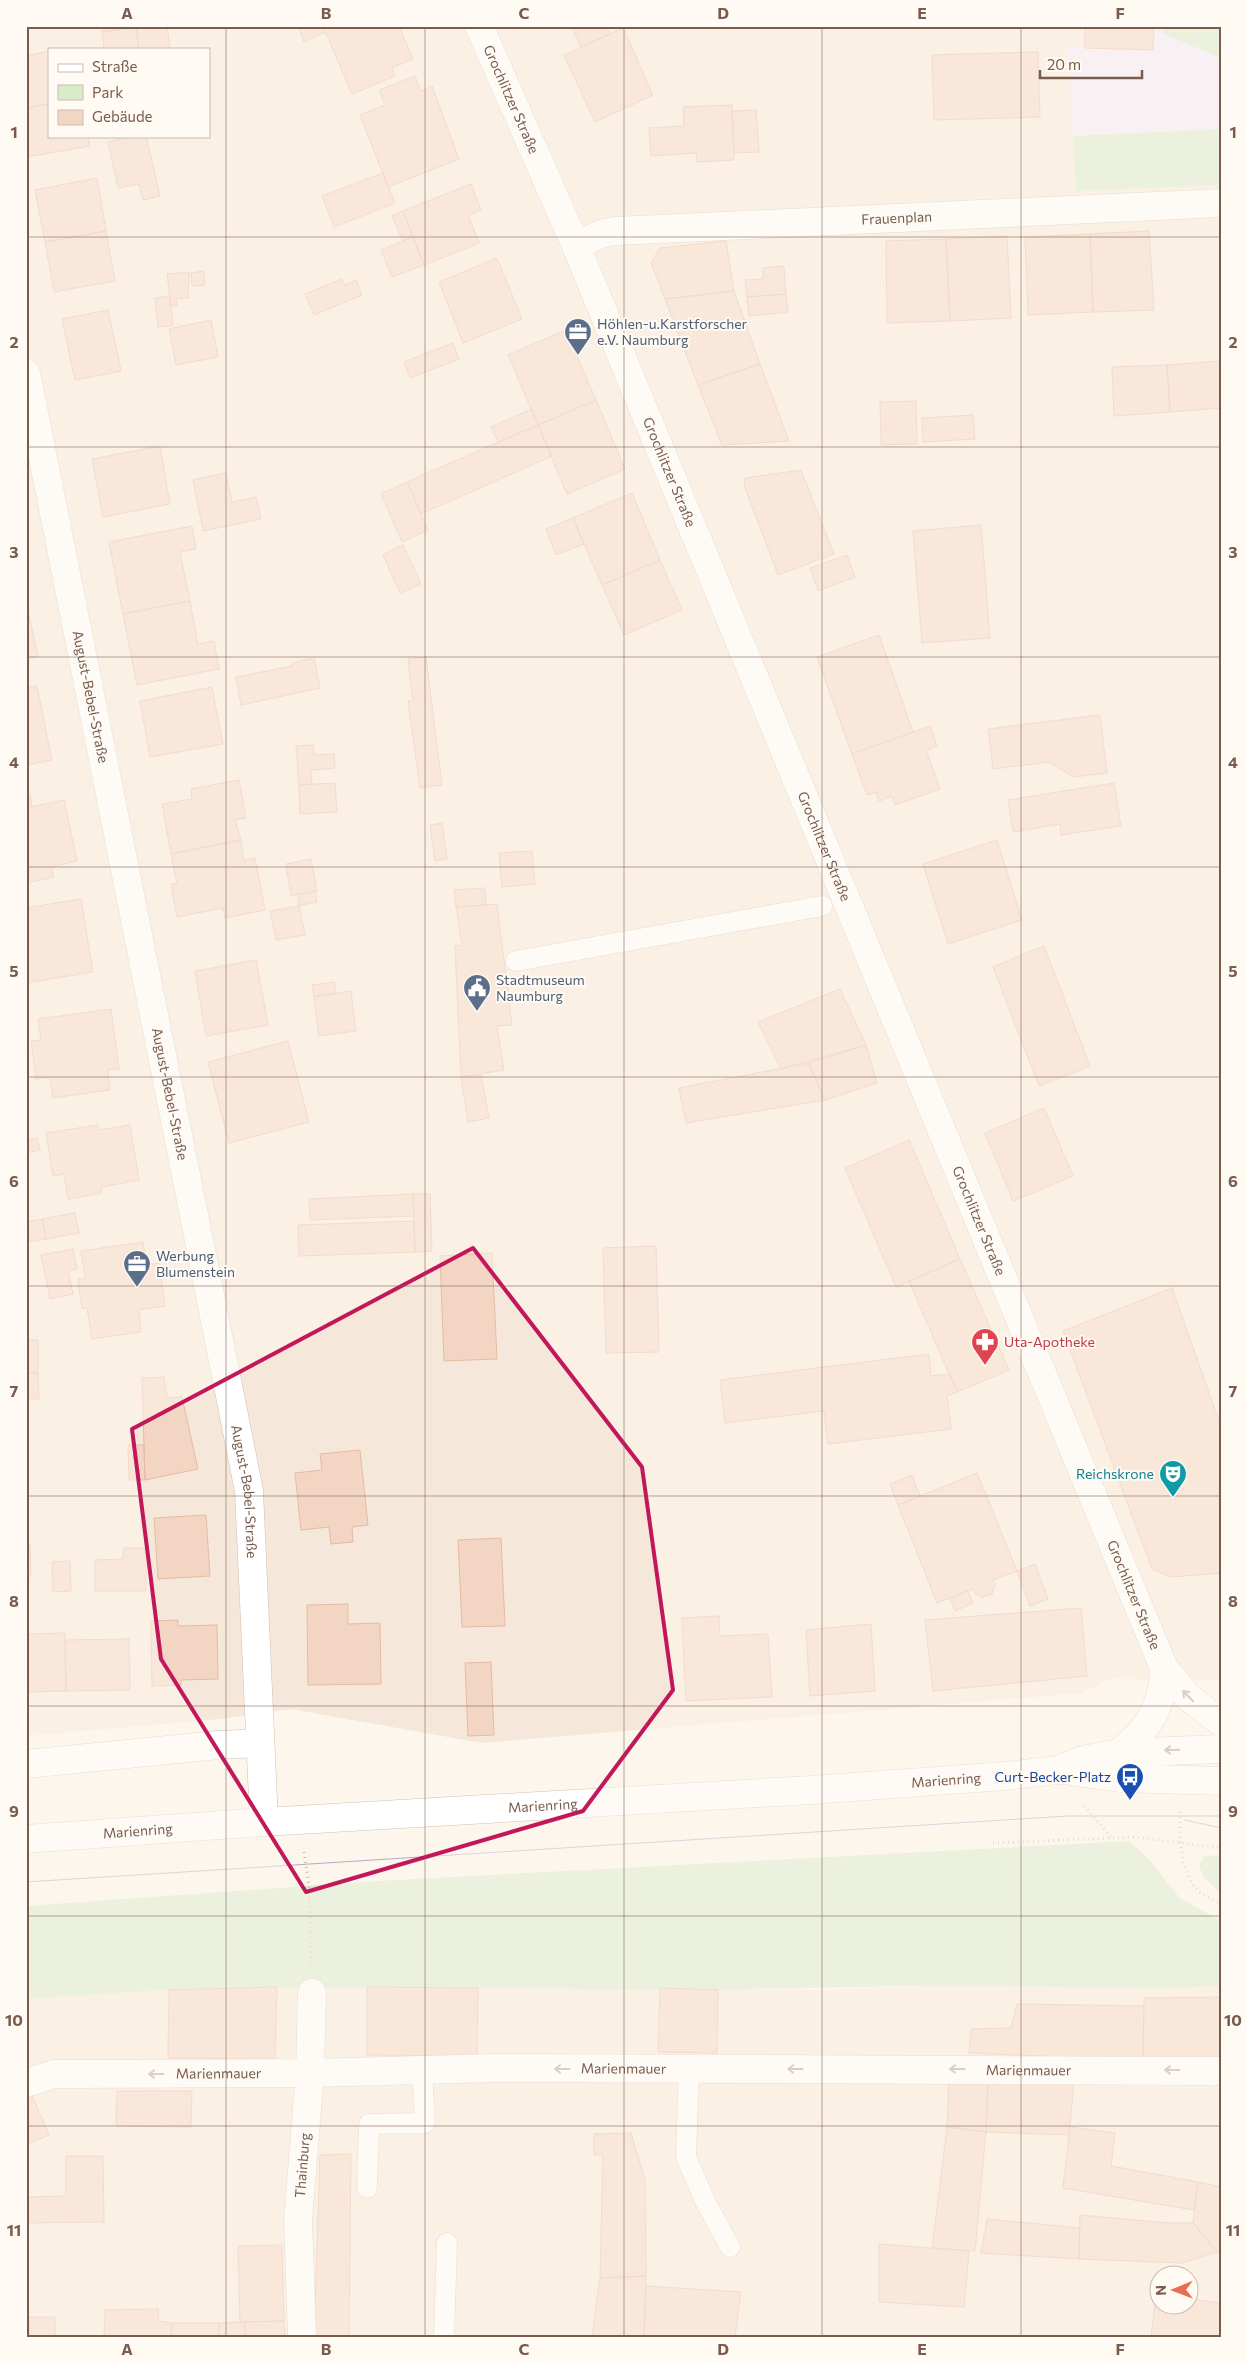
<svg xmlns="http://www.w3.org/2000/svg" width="1247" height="2363" font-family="Commissioner,sans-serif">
  <rect width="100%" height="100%" fill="#fdf6ec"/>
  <!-- residential -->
  <path fill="#f5e8da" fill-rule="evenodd" d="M26 26H1221V1680L1110 1679 1081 1693 482 1743 290 1709 220 1719 26 1736ZM49 49H209V136H49Z
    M960 1985 1149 1989 1221 1986V2337H26V1999L169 1990 282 1987 812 1990ZM1160 2276H1190V2306H1160Z"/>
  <!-- education -->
  <path fill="#f3e8fa" d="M1085 26H1221V129L1073 136 1067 48H1085Z"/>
  <!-- green -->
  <path fill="#d8ecc9" d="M1166 26H1221V58L1161 33Z
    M1221 129V185L1076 191 1073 136Z
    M1129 1841 1146 1856 1180 1898 1221 1921V1986L1149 1989 960 1985 718 1990 277 1987 169 1990 26 1999V1906L377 1881Z
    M1214 1855 1221 1857V1893L1204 1878 1199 1866 1204 1857Z"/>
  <!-- building -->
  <path fill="#f3d5c3" stroke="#e6bba3" d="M101 26H136V27L102 32Z
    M167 26 170 49H139L136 26Z
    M298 26H323L326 32 304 42Z
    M323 26H399L413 59 392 68 395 76 352 94Z
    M571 26H606L610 34 581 47Z
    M1085 26H1154L1153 50 1085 48Z
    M136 27 139 49H104L102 32Z
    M623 28 653 95 595 122 564 55Z
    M49 51V104L26 108V56Z
    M1038 52 1040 117 934 120 932 55Z
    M415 76 421 91 432 86 459 159 388 187 360 115 385 105 379 90Z
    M49 104V136H88L90 146 26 157V108Z
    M732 105 734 160 697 162 696 153 651 156 649 128 684 126 683 107Z
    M756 110 759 152 734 153 732 111Z
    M135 136H146L160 196 143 200 139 184 118 188 108 142Z
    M383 173 395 203 334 227 322 196Z
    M97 178 106 231 45 242 35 190Z
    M471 184 481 210 468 215 479 243 424 265 403 211Z
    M403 211 413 237 403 241 392 216Z
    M106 231 115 281 54 292 45 242Z
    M1149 231 1154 310 1093 312 1090 234Z
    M1090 234 1093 312 1028 315 1025 237Z
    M1007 236 1011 318 950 321 946 239Z
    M413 237 424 265 392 277 381 250Z
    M946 239 950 321 887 323 886 241Z
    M726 241 734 291 665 299 651 263 660 248Z
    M497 258 522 319 463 343 439 282Z
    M784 266 786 294 747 297 745 280 763 279V268Z
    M204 271 205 285 192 286 191 273Z
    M189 272 188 298 176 299 177 306H171L167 274Z
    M342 279 345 285 356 280 362 295 314 315 305 294Z
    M734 291 760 364 698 385 665 299Z
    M786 294 788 312 749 316 747 297Z
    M170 296 173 326 158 327 155 298Z
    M108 310 121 371 75 380 62 319Z
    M211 320 218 357 176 365 169 329Z
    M566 330 596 400 538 425 508 355Z
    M453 343 459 359 410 378 404 362Z
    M1221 361V408L1170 412 1167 365Z
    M760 364 789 441 722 445 698 385Z
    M1167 365 1170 412 1114 416 1112 367Z
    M596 400 625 469 567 494 538 425Z
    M916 401 917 444 881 445 880 402Z
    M532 409 538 425 498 442 491 427Z
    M973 415 975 439 923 442 922 418Z
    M538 425 552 456 421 514 407 482Z
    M160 446 170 504 103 517 92 459Z
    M801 470 834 554 778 575 744 485 745 478Z
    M226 473 232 502 256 497 261 519 203 531 193 480Z
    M407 482 428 530 402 542 381 494Z
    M632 493 660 560 602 585 573 518Z
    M573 518 584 544 556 555 546 529Z
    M981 525 990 638 922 643 913 531Z
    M192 526 196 549 180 552 190 601 123 614 109 542Z
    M403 545 421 584 400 593 383 555Z
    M847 555 855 577 818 591 810 568Z
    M660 560 682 610 624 635 602 585Z
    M190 601 198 644 214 641 219 669 137 685 123 614Z
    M26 602 38 656 26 659Z
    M879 635 913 732 852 754 817 657Z
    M426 657 442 785 420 788 408 701 413 700 408 659Z
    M314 658 320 688 241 705 236 677 292 666V663Z
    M37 686 52 760 26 765V688Z
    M212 687 223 744 150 757 140 701Z
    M1100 715 1107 773 1073 777 1050 762 993 769 988 729Z
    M930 726 937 746 926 750 940 789 895 805 892 796 879 801 876 792 867 795 852 754Z
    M313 745 314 755 334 754 335 768 311 770 312 784 299 785 296 746Z
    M239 780 246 818 235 820 241 840 171 854 162 804 192 799 191 789Z
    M335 783 337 812 300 814 299 785Z
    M1114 783 1121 826 1061 835 1060 824 1013 832 1008 800Z
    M26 794H30L32 807 26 808Z
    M64 800 77 861 51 867 54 877 26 883V808Z
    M442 823 447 859 435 861 430 825Z
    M241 840 244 861 255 858 265 910 225 918 223 908 177 917 171 884 177 883 171 854Z
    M997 840 1022 920 948 944 923 864Z
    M532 851 535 884 502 887 499 853Z
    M311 859 317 891 291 896 286 864Z
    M485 888 486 905 456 907 454 890Z
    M315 891 317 902 299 906 298 895Z
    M81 899 93 972 26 983V908Z
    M497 904 512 1025 497 1026 504 1070 461 1077 455 946 462 945 456 907Z
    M299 906 305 935 276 940 270 911Z
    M1044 946 1090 1066 1039 1086 993 967Z
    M256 960 268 1025 206 1036 195 971Z
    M334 982 336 993 314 997 312 985Z
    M840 989 866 1045 781 1069 758 1022Z
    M351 991 356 1031 319 1036 314 997Z
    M111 1009 119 1069 108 1070 110 1090 53 1098 50 1077 36 1079 31 1041 41 1040 38 1019Z
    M288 1041 309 1122 229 1143 208 1062Z
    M866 1045 877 1083 825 1100 809 1063Z
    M809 1063 825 1100 686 1123 679 1088Z
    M481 1074 489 1118 468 1122 461 1077Z
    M1044 1108 1073 1176 1013 1201 985 1133Z
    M98 1125 99 1130 130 1125 139 1180 101 1187 102 1193 68 1199 64 1174 53 1176 46 1133Z
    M37 1138 40 1150 26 1153V1140Z
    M909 1140 960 1259 896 1287 845 1168Z
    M413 1194H430L432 1251 415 1252Z
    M413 1194 414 1216 310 1220 309 1199Z
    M75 1213 79 1233 46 1239 42 1219Z
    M42 1219 46 1239 30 1242 26 1222Z
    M414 1221 415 1252 299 1256 298 1225Z
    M143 1242 147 1265 159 1263 165 1306 139 1310 141 1332 92 1339 87 1308 82 1309 78 1279 85 1278 81 1251Z
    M656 1246 659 1352 606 1353 603 1248Z
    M73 1249 77 1269 68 1271 73 1294 50 1299 41 1255Z
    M492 1253 497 1359 444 1361 440 1256Z
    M960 1259 1009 1370 957 1392 909 1281Z
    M1172 1288 1221 1427V1573L1171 1577 1152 1569 1063 1331Z
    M26 1340H38V1373H26Z
    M929 1354 931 1376 950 1374 957 1392 947 1396 951 1429 828 1444 824 1411 725 1423 720 1380Z
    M26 1373H38L39 1399H26Z
    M164 1377 167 1398 182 1397 198 1469 145 1480 142 1378Z
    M128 1445H144L145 1480H129Z
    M360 1450 368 1525 352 1527 353 1542 331 1544 329 1527 301 1530 295 1473 322 1470 320 1454Z
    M977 1473 1017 1571 993 1580 995 1585 992 1594 983 1597 975 1594 973 1589 937 1603 898 1505Z
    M912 1475 920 1496 898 1505 890 1484Z
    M206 1515 210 1576 158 1579 154 1518Z
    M501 1538 505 1626 462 1627 458 1540Z
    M26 1545H30L31 1576 26 1577Z
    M124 1548H146V1591H95V1560L123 1559Z
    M70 1561 71 1591 53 1592 52 1562Z
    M1035 1564 1048 1599 1030 1606 1017 1571Z
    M968 1591 973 1603 955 1611 950 1598Z
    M348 1604V1624L380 1623 381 1684 308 1685 307 1605Z
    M1081 1608 1087 1676 933 1691 925 1620Z
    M719 1616 720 1636 768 1634 772 1697 686 1701 682 1618Z
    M178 1620V1626L217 1625 218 1679 181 1680V1685L152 1686 151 1621Z
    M871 1624 875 1691 810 1696 806 1630Z
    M65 1633 66 1691 26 1692V1634Z
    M129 1639 130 1690 66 1691 65 1640Z
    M491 1662 494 1735 468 1736 465 1663Z
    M277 1987 275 2059 168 2058 169 1990Z
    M367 1987 478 1988 477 2056 367 2055Z
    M660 1988 718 1990 717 2053 658 2052Z
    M1221 1997V2060H1143L1144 1998Z
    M1017 2004 1144 2006 1143 2060 969 2053 971 2029 1011 2028Z
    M949 2079 988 2081 986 2132 947 2127Z
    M988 2081H1074L1069 2135 986 2132Z
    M29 2089 49 2135 26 2145V2091Z
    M117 2091H192L191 2127 116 2126Z
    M947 2127 986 2132 975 2251 932 2248Z
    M1070 2127 1115 2133 1111 2166 1198 2182 1194 2210 1063 2188Z
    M631 2133 645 2180 646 2276 600 2278 603 2155H594V2134Z
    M351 2154 349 2337H314L320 2155Z
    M66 2156H103L104 2222 26 2223V2197L66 2196Z
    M1198 2182 1221 2187V2253L1217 2252 1193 2223Z
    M1080 2215 1168 2223H1193L1217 2252 1182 2263 1079 2259Z
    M987 2219 1080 2228 1079 2259 981 2253Z
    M879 2244 969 2251 964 2307 879 2302Z
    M282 2245 284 2321 240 2322 238 2246Z
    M646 2276 644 2337H592L600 2278Z
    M646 2286 741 2292 735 2337H644Z
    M1156 2295H1160V2306H1190V2299L1221 2303V2337H1151Z
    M158 2309 159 2321 172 2323 171 2337H104L105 2310Z
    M26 2317H29V2337H26Z
    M29 2317H55V2337H29Z
    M284 2321 285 2337H245V2322Z
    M245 2322V2337H219V2323Z
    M172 2323H219V2337H171Z"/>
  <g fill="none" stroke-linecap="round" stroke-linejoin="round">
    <defs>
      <path id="service" d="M516 961 822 906
        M689 2069 686 2157 705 2201 730 2247
        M367 2188 369 2124 425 2123 422 2070
        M444 2337 447 2243"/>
      <g id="minor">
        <path id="s1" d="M479 26 576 246 1164 1668 1189 1698 1221 1722"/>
        <path id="s2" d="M576 246 601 234 615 231 1221 203"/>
        <path id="s3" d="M26 373 249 1491 264 1822"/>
        <path d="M1119 1753C1150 1727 1162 1709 1164 1668"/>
        <path d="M26 1764 218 1745 260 1743"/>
        <path id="s4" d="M26 2083 54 2074 310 2073 496 2068 1221 2071"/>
        <path id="s5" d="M302 2337 298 2219 310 2073 312 1993"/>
      </g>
      <g id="secondary">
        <path d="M1062 1770 1120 1778 1221 1781"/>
        <path id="s6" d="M26 1839 264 1822 811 1790 1005 1776 1058 1770 1083 1760 1119 1753 1221 1749"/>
      </g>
    </defs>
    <!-- service casing -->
    <use href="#service" stroke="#d1beb0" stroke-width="21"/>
    <!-- minor casing -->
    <use href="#minor" stroke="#d1beb0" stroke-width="29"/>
    <!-- secondary casing -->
    <use href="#secondary" stroke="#d6c0b0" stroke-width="29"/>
    <!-- path -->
    <path stroke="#d9b8a5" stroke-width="3" stroke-dasharray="1 4" stroke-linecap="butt" d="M1084 1806 1111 1837
      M1180 1812C1179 1834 1180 1872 1197 1890 1203 1896 1214 1900 1221 1904
      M993 1843 1135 1837 1221 1848
      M304 1852 309 1887 311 1963"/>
    <!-- service -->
    <use href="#service" stroke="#fff" stroke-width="20"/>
    <!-- minor -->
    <use href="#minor" stroke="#fff" stroke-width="28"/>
    <!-- secondary -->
    <use href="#secondary" stroke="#fff" stroke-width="28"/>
    <!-- tram -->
    <path stroke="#b9a8c9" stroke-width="1" d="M1185 1820 1221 1828
      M26 1882 1067 1816H1221"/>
  </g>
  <!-- one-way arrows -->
  <defs><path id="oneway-shaft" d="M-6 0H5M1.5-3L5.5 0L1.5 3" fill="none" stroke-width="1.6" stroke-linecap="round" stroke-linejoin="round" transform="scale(1.25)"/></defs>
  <g stroke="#af9d94">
    <use href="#oneway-shaft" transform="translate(1188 1696) rotate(-134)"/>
    <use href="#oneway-shaft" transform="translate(1172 1750) rotate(179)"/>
    <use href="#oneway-shaft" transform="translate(562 2069) rotate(-180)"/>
    <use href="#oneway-shaft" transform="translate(795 2069) rotate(-180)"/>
    <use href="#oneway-shaft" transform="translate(957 2069) rotate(-180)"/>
    <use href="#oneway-shaft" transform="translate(1172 2070) rotate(-180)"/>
    <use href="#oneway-shaft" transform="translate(156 2074) rotate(180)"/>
  </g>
  <!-- marked area -->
  <path d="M0 0H1247V2363H0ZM473 1248 642 1467 673 1690 583 1811 306 1892 161 1659 132 1429Z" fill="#fdf6ec" fill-opacity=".55" fill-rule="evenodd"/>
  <path fill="none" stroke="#c2185b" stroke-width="4" stroke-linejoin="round" d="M473 1248 642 1467 673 1690 583 1811 306 1892 161 1659 132 1429Z"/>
  <!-- grid -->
  <path fill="none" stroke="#7a5c4d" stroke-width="1" stroke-opacity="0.55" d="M226 26V2337M425 26V2337M624 26V2337M822 26V2337M1021 26V2337M26 237H1221M26 447H1221M26 657H1221M26 867H1221M26 1077H1221M26 1286H1221M26 1496H1221M26 1706H1221M26 1916H1221M26 2126H1221"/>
  <!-- icons -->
  <defs>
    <symbol id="office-pin" viewBox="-11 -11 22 30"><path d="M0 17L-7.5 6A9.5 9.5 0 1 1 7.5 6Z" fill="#5c6f8a" stroke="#fffaf3"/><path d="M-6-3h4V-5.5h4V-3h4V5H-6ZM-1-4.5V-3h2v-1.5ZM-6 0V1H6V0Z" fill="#fff"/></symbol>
    <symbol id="civic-pin" viewBox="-11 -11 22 30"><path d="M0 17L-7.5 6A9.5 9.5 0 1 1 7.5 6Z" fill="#5c6f8a" stroke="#fffaf3"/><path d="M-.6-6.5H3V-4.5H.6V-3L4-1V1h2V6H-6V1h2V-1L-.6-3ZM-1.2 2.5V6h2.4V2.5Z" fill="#fff"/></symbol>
    <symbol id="pharmacy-pin" viewBox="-11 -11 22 30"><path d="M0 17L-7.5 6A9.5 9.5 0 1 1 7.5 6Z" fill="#e0444e" stroke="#fffaf3"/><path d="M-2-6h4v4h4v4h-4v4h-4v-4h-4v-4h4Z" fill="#fff"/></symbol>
    <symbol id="theatre-pin" viewBox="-11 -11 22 30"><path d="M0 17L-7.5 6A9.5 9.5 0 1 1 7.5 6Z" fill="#0f9aa8" stroke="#fffaf3"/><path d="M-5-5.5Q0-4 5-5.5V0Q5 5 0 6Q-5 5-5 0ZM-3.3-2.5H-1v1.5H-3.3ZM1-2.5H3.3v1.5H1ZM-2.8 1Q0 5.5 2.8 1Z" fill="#fff"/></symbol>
    <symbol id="bus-pin" viewBox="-11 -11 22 30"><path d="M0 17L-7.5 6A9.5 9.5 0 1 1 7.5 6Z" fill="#1a4fb4" stroke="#fffaf3"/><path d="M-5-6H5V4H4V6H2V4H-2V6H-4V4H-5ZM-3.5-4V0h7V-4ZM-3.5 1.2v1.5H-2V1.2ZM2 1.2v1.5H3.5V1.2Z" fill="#fff"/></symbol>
  </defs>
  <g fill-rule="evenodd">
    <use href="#office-pin" x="562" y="316" width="32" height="43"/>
    <use href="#civic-pin" x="461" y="972" width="32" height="43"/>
    <use href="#office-pin" x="121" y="1248" width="32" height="43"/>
    <use href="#pharmacy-pin" x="969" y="1326" width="32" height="43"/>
    <use href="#theatre-pin" x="1157" y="1458" width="32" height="43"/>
    <use href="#bus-pin" x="1114" y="1761" width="32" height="43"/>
  </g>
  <g text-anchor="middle" stroke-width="4" stroke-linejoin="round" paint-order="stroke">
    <!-- street labels -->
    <g font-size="14" fill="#7a5c4d" stroke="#fffaf3">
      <text dy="5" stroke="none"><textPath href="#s1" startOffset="80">Grochlitzer Straße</textPath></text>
      <text dy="5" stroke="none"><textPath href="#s2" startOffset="324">Frauenplan</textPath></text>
      <text dy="5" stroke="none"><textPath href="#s1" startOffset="485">Grochlitzer Straße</textPath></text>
      <text dy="5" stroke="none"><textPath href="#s3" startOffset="330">August-Bebel-Straße</textPath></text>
      <text dy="5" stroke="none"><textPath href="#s1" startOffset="890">Grochlitzer Straße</textPath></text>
      <text dy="5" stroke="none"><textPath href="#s3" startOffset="735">August-Bebel-Straße</textPath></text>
      <text dy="5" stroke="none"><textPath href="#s1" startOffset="1295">Grochlitzer Straße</textPath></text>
      <text dy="5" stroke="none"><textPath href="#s3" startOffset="1140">August-Bebel-Straße</textPath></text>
      <text dy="5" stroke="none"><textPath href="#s1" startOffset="1700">Grochlitzer Straße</textPath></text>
      <text dy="5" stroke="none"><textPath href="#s6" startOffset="922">Marienring</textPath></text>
      <text dy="5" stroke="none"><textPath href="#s6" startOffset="518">Marienring</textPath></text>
      <text dy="5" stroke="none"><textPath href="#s6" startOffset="112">Marienring</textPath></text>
      <text dy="5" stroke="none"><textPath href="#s4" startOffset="599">Marienmauer</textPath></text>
      <text dy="5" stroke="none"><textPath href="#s4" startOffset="1004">Marienmauer</textPath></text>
      <text dy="5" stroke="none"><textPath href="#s4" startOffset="194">Marienmauer</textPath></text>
      <text dy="5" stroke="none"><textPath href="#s5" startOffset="172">Thainburg</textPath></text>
    </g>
    <!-- service labels -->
    <g font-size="14" fill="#4e5e75" stroke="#fffaf3" text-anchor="start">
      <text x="597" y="329">Höhlen-u.Karstforscher<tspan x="597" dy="16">e.V. Naumburg</tspan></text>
      <text x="496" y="985">Stadtmuseum<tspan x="496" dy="16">Naumburg</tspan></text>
      <text x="156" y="1261">Werbung<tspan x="156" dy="16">Blumenstein</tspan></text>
    </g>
    <!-- health labels -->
    <g font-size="14" fill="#be3a42" stroke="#fffaf3" text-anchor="start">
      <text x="1004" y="1347">Uta-Apotheke</text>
    </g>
    <!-- culture labels -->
    <g font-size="14" fill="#0d838f" stroke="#fffaf3" text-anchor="end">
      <text x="1154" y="1479">Reichskrone</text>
    </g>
    <!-- transit labels -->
    <g font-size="14" fill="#164399" stroke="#fffaf3" text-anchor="end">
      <text x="1111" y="1782">Curt-Becker-Platz</text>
    </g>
  </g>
  <!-- border -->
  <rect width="1247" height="2363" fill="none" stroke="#fffaf3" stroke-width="55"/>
  <!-- legend -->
  <rect x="48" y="48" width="162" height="90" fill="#fffaf3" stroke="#cabbb1"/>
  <rect x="58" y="64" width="25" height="8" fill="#ffffff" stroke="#cabbb1"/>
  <text x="92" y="72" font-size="15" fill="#7a5c4d">Straße</text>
  <rect x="58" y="85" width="25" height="15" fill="#d8ecc9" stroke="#cabbb1"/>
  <text x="92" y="98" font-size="15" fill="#7a5c4d">Park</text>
  <rect x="58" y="110" width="25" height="15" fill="#f3d5c3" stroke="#cabbb1"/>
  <text x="92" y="122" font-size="15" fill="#7a5c4d">Gebäude</text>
  <!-- north arrow -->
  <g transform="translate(1174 2290) rotate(269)"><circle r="24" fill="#fffaf3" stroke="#cabbb1"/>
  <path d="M0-4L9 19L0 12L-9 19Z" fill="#e76f51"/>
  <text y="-8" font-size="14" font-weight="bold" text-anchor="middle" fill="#7a5c4d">N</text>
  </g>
  <!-- scale -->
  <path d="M1040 70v8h102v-8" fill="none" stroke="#7a5c4d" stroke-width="2.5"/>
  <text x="1047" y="70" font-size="15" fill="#7a5c4d" stroke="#fffaf3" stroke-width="4" paint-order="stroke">20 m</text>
  <rect x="28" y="28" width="1192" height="2308" fill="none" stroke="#7a5c4d" stroke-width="2"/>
  <g font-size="16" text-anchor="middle" font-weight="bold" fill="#7a5c4d">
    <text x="127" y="19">A</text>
    <text x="326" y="19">B</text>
    <text x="524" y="19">C</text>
    <text x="723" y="19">D</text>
    <text x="922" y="19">E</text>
    <text x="1120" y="19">F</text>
    <text x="14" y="138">1</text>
    <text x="1233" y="138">1</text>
    <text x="14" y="348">2</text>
    <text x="1233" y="348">2</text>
    <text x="14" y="558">3</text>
    <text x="1233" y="558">3</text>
    <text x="14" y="768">4</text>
    <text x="1233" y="768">4</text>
    <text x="14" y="977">5</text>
    <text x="1233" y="977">5</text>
    <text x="14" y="1187">6</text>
    <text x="1233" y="1187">6</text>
    <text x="14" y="1397">7</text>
    <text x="1233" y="1397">7</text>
    <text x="14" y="1607">8</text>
    <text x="1233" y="1607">8</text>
    <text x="14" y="1817">9</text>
    <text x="1233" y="1817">9</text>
    <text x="14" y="2026">10</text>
    <text x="1233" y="2026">10</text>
    <text x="14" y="2236">11</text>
    <text x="1233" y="2236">11</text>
    <text x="127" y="2355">A</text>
    <text x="326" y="2355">B</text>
    <text x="524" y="2355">C</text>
    <text x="723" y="2355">D</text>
    <text x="922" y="2355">E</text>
    <text x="1120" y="2355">F</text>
  </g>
</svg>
